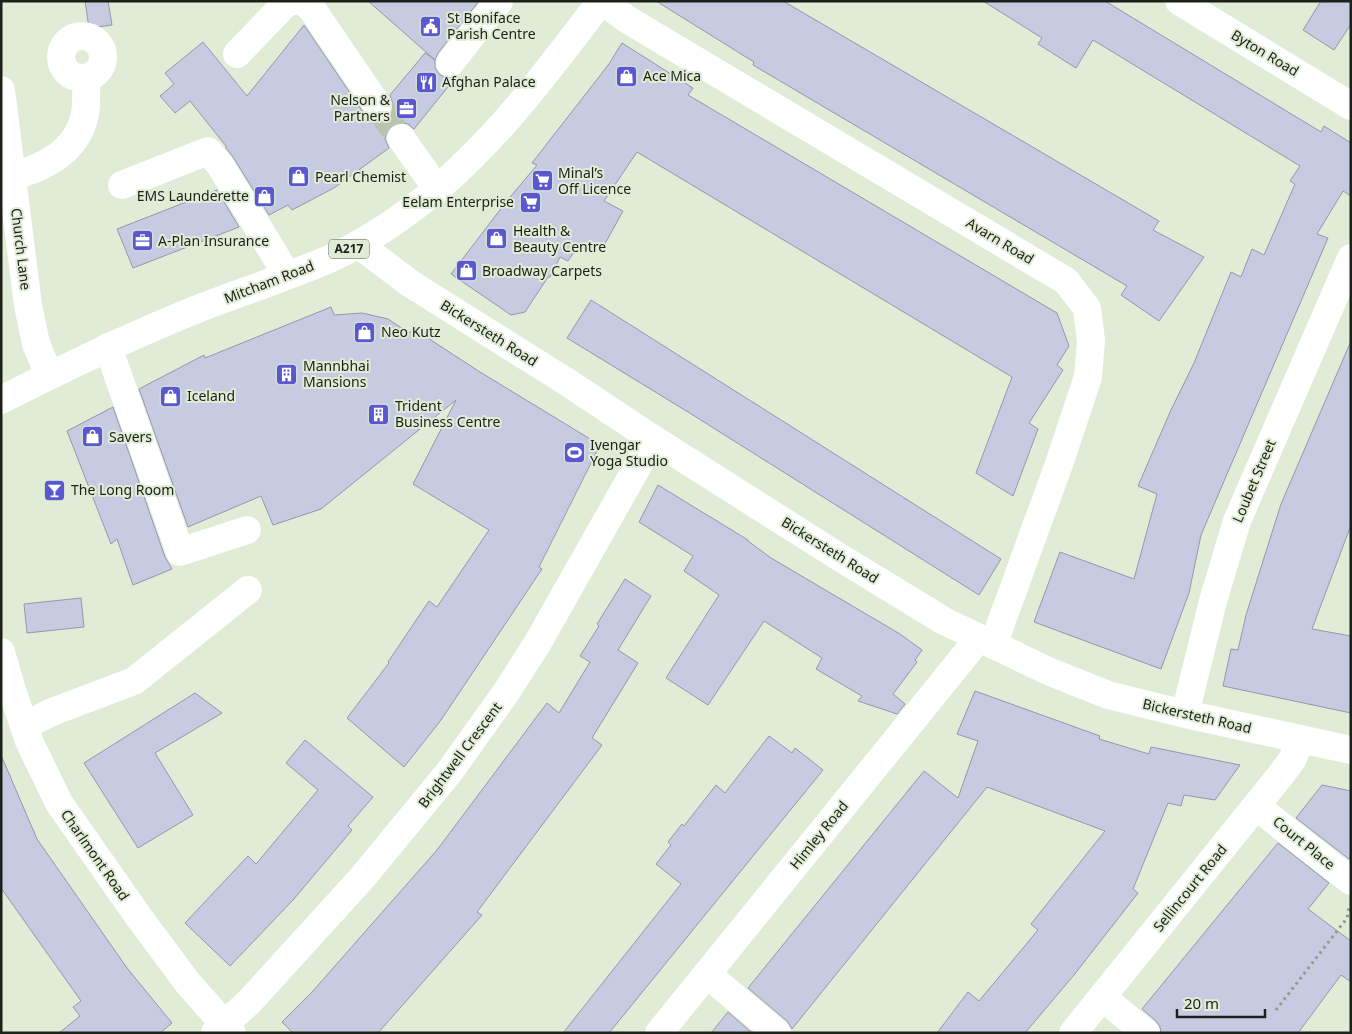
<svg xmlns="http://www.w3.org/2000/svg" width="1352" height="1034" font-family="'Noto Sans',sans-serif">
  <rect width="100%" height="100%" fill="#e1ecd6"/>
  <!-- building -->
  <path fill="#c7cbe2" stroke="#9497ad" d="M85 1H108L112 25 89 28Z
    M368 1H479L438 53 435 60Z
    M656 1H783L1159 221 1153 230 1204 257 1159 321 1121 295 1127 286 753 65 754 62Z
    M983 1H1105L1321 132 1324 126 1351 143V196L1343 191 1317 234 1328 238 1201 535 1189 593 1161 669 1034 622 1060 552 1134 579 1157 494 1138 486 1171 410 1194 363 1231 272 1241 277 1252 249 1264 255 1295 184 1290 181 1300 166 1093 40 1076 68 1038 44 1042 38Z
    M1321 1H1351V24L1334 50 1303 30Z
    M304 25 365 115 372 120 380 121 386 119 392 113 393 104 390 95 425 53 435 60V68L440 75 447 78 456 77 414 129 408 124 400 122 392 126 387 132 385 139 389 148 334 188 292 210 288 205 269 215 233 157 226 148V146L190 101 175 113 160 96 174 84 165 73 203 42 247 96Z
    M622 43 693 88 688 95 1057 313 1069 346 1057 365 1063 370 1029 423 1038 429 1013 496 976 473 1012 377 637 152 604 201 623 211 601 251 580 243 568 261 560 257 550 277H548L525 312 511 315 451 274 506 202 537 165 532 163 609 64Z
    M217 190 239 227 133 268 117 229Z
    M591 300 1001 559 979 595 688 412 567 338Z
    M331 307 334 315 362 313 388 319 409 333 414 329 480 372 600 445 539 567 542 569 441 720 404 767 347 718 389 663 388 662 429 601 437 607 489 530 413 484 456 400 321 509 273 525 261 496 188 527 139 389 204 355 205 358Z
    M1351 341V525L1312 629 1351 636V713L1223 686 1231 649 1238 650 1246 615 1281 504Z
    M113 407 165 557 172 569 133 585 117 539 111 544 67 431Z
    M658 485 748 540V541L771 558 900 634 922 650 915 660 917 662 893 694 905 704 897 714 858 701 862 696 816 669 822 658 764 621 708 705 666 678 719 595 684 571 693 556 639 522Z
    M625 579 651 596 618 650 638 663 592 738 602 745 477 912 482 915 378 1033H293L282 1022 312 992 437 850 547 703 559 713 590 662 580 656 599 626 597 624Z
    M81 598 84 627 27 633 24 604Z
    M975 691 1100 736 1099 739 1149 754 1151 747 1240 765 1215 800 1184 795 1181 806 1168 803 1133 889 1138 893 1074 975 1025 1033H937L968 992 979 1001 1038 930 1031 924 1105 831 987 787 792 1029 787 1021 748 988 924 771 958 798 978 741 957 734Z
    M195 693 222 713 155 753 193 815 138 848 84 763Z
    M769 736 792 753 795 748 823 770 609 1033H563L681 884 656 864 671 845 668 842 682 824 684 826 716 785 725 793Z
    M305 740 373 797 348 826 352 830 293 900 230 966 185 923 248 856 256 864 318 790 286 763Z
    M1 755 37 839 127 968 172 1023 160 1033H59L80 1016 73 1007 81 1001 1 888Z
    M1322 785 1351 791V857L1349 859 1296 818Z
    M1278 843 1329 883 1308 909 1351 941V982L1341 975 1298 1033H1161L1160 1027 1156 1021 1142 1009Z
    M728 1012 752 1033H711Z"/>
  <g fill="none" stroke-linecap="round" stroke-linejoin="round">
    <!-- minor-tunnel -->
    <path stroke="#bac3b0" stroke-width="28" stroke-dasharray="28 14" stroke-linecap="butt" d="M378 106 401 138"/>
    <!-- path -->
    <path stroke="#919989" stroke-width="3" stroke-dasharray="2.5 4" stroke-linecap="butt" d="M1276 1010 1347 918 1349 908"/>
    <!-- minor -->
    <path stroke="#fff" stroke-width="28" d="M303 1 312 9 378 106
      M602 1 628 20 1066 281 1087 308 1091 341 1088 377 1059 464 993 645
      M1179 1 1351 106
      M61 57a21 21 0 1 1 42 0a21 21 0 1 1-42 0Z
      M237 54 286 3 293 1
      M450 63 499 1
      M1 90 28 305 36 344 49 375
      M401 138 437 189
      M11 177C45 167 77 152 85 114 87 103 86 90 86 79
      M122 185 208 151 220 165 287 275
      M358 244 411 284 567 382 653 439 836 555 944 621 1048 671 1108 695 1185 714 1351 750
      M108 347 180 552 247 530
      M1 652 11 687 29 741 59 803 138 916 187 982 232 1033
      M1185 714 1213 601 1237 521 1351 258
      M24 726 52 712 134 681 248 590
      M1256 806 1351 881
      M707 974 777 1033
      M1102 997 1146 1033
      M215 1033 249 1002 362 878 450 771 505 694 537 644 653 439
      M659 1033 979 638
      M1073 1033 1280 776 1292 760 1301 739"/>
    <!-- major -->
    <path stroke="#fff" stroke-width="28" d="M1 400C66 367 132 335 200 308 240 293 280 279 320 263 349 251 379 233 405 214 483 158 543 78 601 1"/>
  </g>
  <!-- icons -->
  <defs>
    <symbol id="civic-square" viewBox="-11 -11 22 22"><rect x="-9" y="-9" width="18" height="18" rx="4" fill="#5958d0" stroke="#e1ecd6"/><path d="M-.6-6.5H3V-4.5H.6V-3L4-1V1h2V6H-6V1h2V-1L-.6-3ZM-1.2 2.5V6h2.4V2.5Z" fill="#fff"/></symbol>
    <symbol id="shop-square" viewBox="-11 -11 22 22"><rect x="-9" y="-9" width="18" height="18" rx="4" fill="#5958d0" stroke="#e1ecd6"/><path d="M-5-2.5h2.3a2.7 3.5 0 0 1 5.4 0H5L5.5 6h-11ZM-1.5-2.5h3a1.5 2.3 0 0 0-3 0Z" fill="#fff"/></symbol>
    <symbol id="restaurant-square" viewBox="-11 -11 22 22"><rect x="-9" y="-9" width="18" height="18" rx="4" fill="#5958d0" stroke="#e1ecd6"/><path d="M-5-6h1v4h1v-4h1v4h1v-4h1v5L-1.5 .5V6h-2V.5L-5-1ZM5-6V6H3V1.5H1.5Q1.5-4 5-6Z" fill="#fff"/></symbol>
    <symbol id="office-square" viewBox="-11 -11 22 22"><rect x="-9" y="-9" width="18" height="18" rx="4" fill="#5958d0" stroke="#e1ecd6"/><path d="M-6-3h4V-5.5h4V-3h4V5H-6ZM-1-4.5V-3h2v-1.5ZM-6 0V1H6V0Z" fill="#fff"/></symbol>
    <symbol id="supermarket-square" viewBox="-11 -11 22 22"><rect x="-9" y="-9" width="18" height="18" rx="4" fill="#5958d0" stroke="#e1ecd6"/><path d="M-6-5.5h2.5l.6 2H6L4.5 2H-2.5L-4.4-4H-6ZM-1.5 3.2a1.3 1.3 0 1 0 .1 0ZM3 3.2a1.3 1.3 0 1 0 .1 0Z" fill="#fff"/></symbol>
    <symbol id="building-square" viewBox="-11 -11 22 22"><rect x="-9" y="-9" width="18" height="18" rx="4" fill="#5958d0" stroke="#e1ecd6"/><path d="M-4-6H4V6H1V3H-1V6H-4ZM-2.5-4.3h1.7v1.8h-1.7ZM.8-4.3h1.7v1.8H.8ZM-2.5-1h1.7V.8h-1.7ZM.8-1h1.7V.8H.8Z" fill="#fff"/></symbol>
    <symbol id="stadium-square" viewBox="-11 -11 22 22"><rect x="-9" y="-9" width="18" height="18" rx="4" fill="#5958d0" stroke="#e1ecd6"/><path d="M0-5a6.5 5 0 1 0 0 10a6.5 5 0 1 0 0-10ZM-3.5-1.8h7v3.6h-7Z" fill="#fff"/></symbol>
    <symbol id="bar-square" viewBox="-11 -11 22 22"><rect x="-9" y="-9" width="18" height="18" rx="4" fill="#5958d0" stroke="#e1ecd6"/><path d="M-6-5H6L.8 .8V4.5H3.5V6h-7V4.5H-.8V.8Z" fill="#fff"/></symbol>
  </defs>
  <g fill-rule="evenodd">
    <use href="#civic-square" x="418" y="14" width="25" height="25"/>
    <use href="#shop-square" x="614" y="64" width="25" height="25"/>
    <use href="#restaurant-square" x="414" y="70" width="25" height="25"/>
    <use href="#office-square" x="394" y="96" width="25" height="25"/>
    <use href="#shop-square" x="286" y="164" width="25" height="25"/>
    <use href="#supermarket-square" x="530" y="168" width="25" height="25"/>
    <use href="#shop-square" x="252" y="184" width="25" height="25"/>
    <use href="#supermarket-square" x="518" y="190" width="25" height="25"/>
    <use href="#shop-square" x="484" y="226" width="25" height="25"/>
    <use href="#office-square" x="130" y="228" width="25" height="25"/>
    <use href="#shop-square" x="454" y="258" width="25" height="25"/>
    <use href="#shop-square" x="352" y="320" width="25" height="25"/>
    <use href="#building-square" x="274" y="362" width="25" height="25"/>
    <use href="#shop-square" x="158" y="384" width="25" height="25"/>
    <use href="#building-square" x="366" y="402" width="25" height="25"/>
    <use href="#shop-square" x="80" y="424" width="25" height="25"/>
    <use href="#stadium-square" x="562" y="440" width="25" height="25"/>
    <use href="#bar-square" x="42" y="478" width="25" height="25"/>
  </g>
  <g text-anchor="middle" stroke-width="4" stroke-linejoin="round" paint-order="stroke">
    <!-- shield labels -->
    <rect fill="#e1ecd6" stroke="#575d51" stroke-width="1" x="329" y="239.5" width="40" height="19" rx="4"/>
    <g font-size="12" font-weight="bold" fill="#1c2018">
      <text x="349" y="253">A217</text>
    </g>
    <!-- poi labels -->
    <g font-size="14" fill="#1c2018" stroke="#e1ecd6" text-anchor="start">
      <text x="447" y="23">St Boniface<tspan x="447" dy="16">Parish Centre</tspan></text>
      <text x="643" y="81">Ace Mica</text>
      <text x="442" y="87">Afghan Palace</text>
      <text x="390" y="105" text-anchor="end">Nelson &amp;<tspan x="390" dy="16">Partners</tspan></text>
      <text x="558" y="178">Minal’s<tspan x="558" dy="16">Off Licence</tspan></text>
      <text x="315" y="182">Pearl Chemist</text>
      <text x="249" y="201" text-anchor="end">EMS Launderette</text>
      <text x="514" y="207" text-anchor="end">Eelam Enterprise</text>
      <text x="513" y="236">Health &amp;<tspan x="513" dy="16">Beauty Centre</tspan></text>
      <text x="158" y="246">A-Plan Insurance</text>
      <text x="482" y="276">Broadway Carpets</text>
      <text x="381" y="337">Neo Kutz</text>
      <text x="303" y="371">Mannbhai<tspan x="303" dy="16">Mansions</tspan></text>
      <text x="187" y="401">Iceland</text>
      <text x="395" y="411">Trident<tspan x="395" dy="16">Business Centre</tspan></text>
      <text x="109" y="442">Savers</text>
      <text x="590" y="450">Ivengar<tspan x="590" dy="16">Yoga Studio</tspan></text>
      <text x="71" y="495">The Long Room</text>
    </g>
    <!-- street labels -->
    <g font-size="14" fill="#1c2018" stroke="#e1ecd6">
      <text transform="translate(1265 53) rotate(31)" y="5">Byton Road</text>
      <text transform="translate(1000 241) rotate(31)" y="5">Avarn Road</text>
      <text transform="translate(21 249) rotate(83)" y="5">Church Lane</text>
      <text transform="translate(269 282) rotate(-21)" y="5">Mitcham Road</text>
      <text transform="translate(489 333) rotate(32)" y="5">Bickersteth Road</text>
      <text transform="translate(1254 481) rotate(-67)" y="5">Loubet Street</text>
      <text transform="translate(830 550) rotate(32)" y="5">Bickersteth Road</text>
      <text transform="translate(1197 716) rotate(13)" y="5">Bickersteth Road</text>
      <text transform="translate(460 755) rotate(-53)" y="5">Brightwell Crescent</text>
      <text transform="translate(819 835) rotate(-51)" y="5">Himley Road</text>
      <text transform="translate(1304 843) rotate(39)" y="5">Court Place</text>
      <text transform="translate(95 855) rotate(55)" y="5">Charlmont Road</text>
      <text transform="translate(1190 888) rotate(-51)" y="5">Sellincourt Road</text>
    </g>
  </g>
  <!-- border -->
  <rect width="1352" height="1034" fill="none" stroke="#1c2018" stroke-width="5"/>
  <!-- scale -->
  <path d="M1177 1009v8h88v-8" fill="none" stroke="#1c2018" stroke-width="2.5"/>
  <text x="1184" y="1009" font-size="15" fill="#1c2018" stroke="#e1ecd6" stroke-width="4" paint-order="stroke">20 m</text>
</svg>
